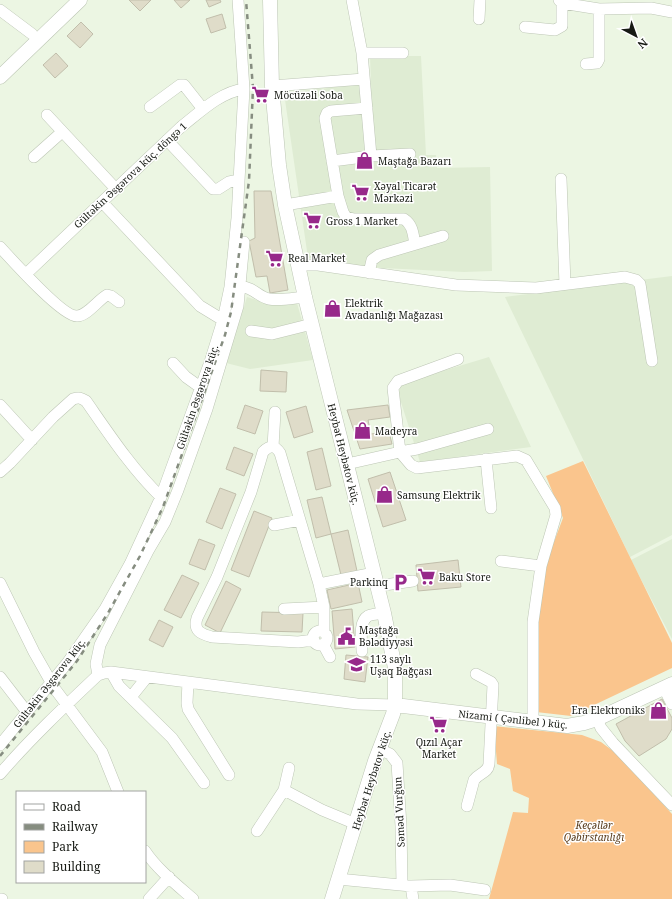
<svg xmlns="http://www.w3.org/2000/svg" width="672" height="899" font-family="'Noto Serif',serif">
  <rect width="100%" height="100%" fill="#ecf6e3"/>
  <!-- built -->
  <path fill="#dfecd3" d="M370 56H421L426 155H436L437 168 490 167 492 271 464 272 361 267 308 258 284 93 371 83Z
    M672 276V535L630 557 505 297Z
    M247 297 269 304 297 303 313 360 250 369 226 363Z
    M489 357 531 447 420 462 399 396 400 386 406 382Z
    M672 539V639L631 560Z"/>
  <!-- green -->
  <path fill="#fac58d" d="M583 461 672 643V668L571 716 536 712 538 614 546 563 563 518 546 476Z
    M494 726 582 735 601 742 617 754 672 814V899H489L513 812 528 813 529 798 513 791 510 769 497 764Z"/>
  <!-- building -->
  <path fill="#dfdcc9" stroke="#c1beab" d="M129 0H151L140 11Z
    M174 0H190L181 8Z
    M206 0H220L221 2 209 7Z
    M222 14 226 28 211 33 206 19Z
    M81 22 93 34 80 48 67 36Z
    M56 53 68 66 55 78 43 65Z
    M254 191H271L288 290 270 293 267 276 256 277 249 241 255 238Z
    M261 370 287 372 286 392 260 391Z
    M245 405 263 411 255 434 237 428Z
    M388 405 390 417 368 420 371 434 389 432 392 444 360 449 347 410Z
    M306 406 313 432 294 438 286 412Z
    M234 447 253 454 244 476 226 469Z
    M322 448 331 486 316 490 307 452Z
    M390 472 406 520 383 527 368 479Z
    M220 488 236 494 222 529 206 522Z
    M322 497 331 534 316 538 307 500Z
    M254 511 272 518 249 577 231 570Z
    M348 530 357 571 341 575 331 534Z
    M199 539 215 545 205 570 189 564Z
    M458 560 461 587 418 591 416 565Z
    M182 575 199 583 181 618 164 610Z
    M226 581 241 589 220 633 205 625Z
    M358 583 362 602 331 609 327 590Z
    M352 609 355 647 335 649 332 611Z
    M262 612 303 613 302 632 261 631Z
    M159 620 173 627 163 647 149 640Z
    M346 655 368 657 365 682 344 679Z
    M662 699 672 718V729L666 739 639 756 625 741 616 724Z"/>
  <g fill="none" stroke-linecap="round" stroke-linejoin="round">
    <defs>
      <path id="minor" d="M352 0 362 53 371 156
        M559 0 562 3 599 9 651 8 672 12
        M0 10 32 34
        M479 19 480 0
        M525 27 555 30 562 26V3
        M362 53H403
        M586 64 597 63 599 59V9
        M272 86 364 79
        M150 107 180 85H184L203 109
        M367 108 331 111 327 113 325 118 338 196 343 212 346 217 354 219H404C413 225 413 234 415 244
        M47 115 115 188
        M167 140 213 189H218L229 182 239 180
        M34 157 62 132
        M332 161 371 156 410 154
        M561 179 565 284
        M102 202 200 306 223 320
        M285 205 338 196
        M0 247C11 259 63 317 77 316 87 316 98 300 107 295L111 296 119 302
        M298 265H318L456 285 536 288 625 277 636 280 640 284 652 361
        M369 273 372 260 379 255 443 236
        M26 274 181 127C199 113 220 92 244 89
        M241 287C254 287 258 297 269 299 280 301 294 298 305 297
        M251 331 272 334 312 324
        M458 359 398 381 393 388 400 452 417 449 488 429
        M173 363 186 377 200 387
        M0 405 32 440
        M273 447 275 412
        M486 459 491 508
        M347 464 400 452 411 465 417 468 517 456 526 460 555 508 556 515 541 566 533 622V722
        M0 472 10 463 53 417 73 399C79 397 81 398 86 401 109 434 132 469 161 497
        M274 525 300 520
        M501 561 541 566
        M0 583 34 652 55 689 102 752 118 792
        M319 584 374 573
        M377 586 413 581
        M284 609 324 607
        M313 638a7 7 0 1 1 14 0a7 7 0 1 1-14 0Z
        M314 640 298 642 212 637C201 634 193 631 197 618L217 577 251 492 263 452C270 445 275 445 280 453L319 584 324 607V632
        M323 644 330 657
        M362 651C362 641 358 622 368 616 372 614 379 614 384 613
        M111 672 119 686 172 738 204 783
        M98 675 96 664 100 645 148 551 165 522 178 490 207 409 238 306 244 242
        M0 677 27 712
        M188 682 187 703 188 709 229 775
        M664 688 672 704
        M131 697 147 677
        M597 719 601 728 613 743 672 805
        M0 745 68 662 105 609 130 564 161 497 210 362 223 320 230 287 237 218 244 89 238 0
        M379 749 390 754 397 763 401 826 402 885
        M0 774C30 739 64 707 98 675L104 673 111 672 357 704 395 705
        M284 790 322 810 356 824
        M467 806 474 780C479 773 488 773 489 764L493 685 491 682 476 674
        M257 831 284 790 289 768
        M145 851C157 869 177 885 193 899
        M338 879 411 886 450 885 485 890
        M411 886 413 899
        M0 899H2
        M149 899 169 877"/>
      <path id="major" d="M270 0 272 86 279 165 285 205 305 297 384 613 395 668V705L393 714 375 761 332 899
        M0 77 80 0
        M395 705 567 726 584 723 597 719 672 684"/>
    </defs>
    <!-- minor casing -->
    <use href="#minor" stroke="#bdc6b5" stroke-width="12"/>
    <!-- major casing -->
    <use href="#major" stroke="#bdc6b5" stroke-width="15"/>
    <!-- minor -->
    <use href="#minor" stroke="#fff" stroke-width="11"/>
    <!-- major -->
    <use href="#major" stroke="#fff" stroke-width="14"/>
    <!-- rail -->
    <path stroke="#868d80" stroke-width="2.5" stroke-dasharray="5 5" stroke-linecap="butt" d="M0 756 77 661 108 613 140 556 163 507 225 335 231 312 249 181 253 88 246 0"/>
  </g>
  <!-- icons -->
  <defs>
    <symbol id="supermarket-bare" viewBox="-9 -9 18 18"><path d="M-6-5.5h2.5l.6 2H6L4.5 2H-2.5L-4.4-4H-6ZM-1.5 3.2a1.3 1.3 0 1 0 .1 0ZM3 3.2a1.3 1.3 0 1 0 .1 0Z" fill="#97298a" stroke="#fff" stroke-width="2.5" paint-order="stroke"/></symbol>
    <symbol id="shop-bare" viewBox="-9 -9 18 18"><path d="M-5-2.5h2.3a2.7 3.5 0 0 1 5.4 0H5L5.5 6h-11ZM-1.5-2.5h3a1.5 2.3 0 0 0-3 0Z" fill="#97298a" stroke="#fff" stroke-width="2.5" paint-order="stroke"/></symbol>
    <symbol id="parking-bare" viewBox="-9 -9 18 18"><path d="M-3.5-5.5H1a3.5 3.5 0 0 1 0 7H-1V5.5H-3.5ZM-1-3.4V-.6H.8a1.4 1.4 0 0 0 0-2.8Z" fill="#97298a" stroke="#fff" stroke-width="2.5" paint-order="stroke"/></symbol>
    <symbol id="civic-bare" viewBox="-9 -9 18 18"><path d="M-.6-6.5H3V-4.5H.6V-3L4-1V1h2V6H-6V1h2V-1L-.6-3ZM-1.2 2.5V6h2.4V2.5Z" fill="#97298a" stroke="#fff" stroke-width="2.5" paint-order="stroke"/></symbol>
    <symbol id="school-bare" viewBox="-9 -9 18 18"><path d="M0-5L7-2L0 1L-7-2ZM-4 1L0 2.5L4 1V4Q0 6-4 4Z" fill="#97298a" stroke="#fff" stroke-width="2.5" paint-order="stroke"/></symbol>
  </defs>
  <g fill-rule="evenodd">
    <use href="#supermarket-bare" x="248" y="82" width="25" height="25"/>
    <use href="#shop-bare" x="352" y="148" width="25" height="25"/>
    <use href="#supermarket-bare" x="348" y="180" width="25" height="25"/>
    <use href="#supermarket-bare" x="300" y="208" width="25" height="25"/>
    <use href="#supermarket-bare" x="262" y="246" width="25" height="25"/>
    <use href="#shop-bare" x="320" y="296" width="25" height="25"/>
    <use href="#shop-bare" x="350" y="418" width="25" height="25"/>
    <use href="#shop-bare" x="372" y="482" width="25" height="25"/>
    <use href="#supermarket-bare" x="414" y="564" width="25" height="25"/>
    <use href="#parking-bare" x="388" y="570" width="25" height="25"/>
    <use href="#civic-bare" x="334" y="624" width="25" height="25"/>
    <use href="#school-bare" x="344" y="652" width="25" height="25"/>
    <use href="#shop-bare" x="646" y="698" width="25" height="25"/>
    <use href="#supermarket-bare" x="426" y="712" width="25" height="25"/>
  </g>
  <g text-anchor="middle" stroke-width="3" stroke-linejoin="round" paint-order="stroke">
    <!-- poi labels -->
    <g font-size="10" fill="#171a14" stroke="#fff" text-anchor="start">
      <text x="274" y="99">Möcüzəli Soba</text>
      <text x="378" y="165">Maştağa Bazarı</text>
      <text x="374" y="190">Xəyal Ticarət<tspan x="374" dy="12">Mərkəzi</tspan></text>
      <text x="326" y="225">Gross 1 Market</text>
      <text x="288" y="262">Real Market</text>
      <text x="345" y="307">Elektrik<tspan x="345" dy="12">Avadanlığı Mağazası</tspan></text>
      <text x="375" y="435">Madeyra</text>
      <text x="397" y="499">Samsung Elektrik</text>
      <text x="439" y="581">Baku Store</text>
      <text x="388" y="586" text-anchor="end">Parkinq</text>
      <text x="359" y="634">Maştağa<tspan x="359" dy="12">Bələdiyyəsi</tspan></text>
      <text x="370" y="663">113 saylı<tspan x="370" dy="12">Uşaq Bağçası</tspan></text>
      <text x="645" y="714" text-anchor="end">Era Elektroniks</text>
      <text x="439" y="746" text-anchor="middle">Qızıl Açar<tspan x="439" dy="12">Market</tspan></text>
    </g>
    <!-- street labels -->
    <g font-size="10" fill="#171a14" stroke="#fff">
      <text transform="translate(130 175) rotate(-43)" y="4">Gültəkin Əsgərova küç. döngə 1</text>
      <text transform="translate(197 397) rotate(-71)" y="4">Gültəkin Əsgərova küç.</text>
      <text transform="translate(344 454) rotate(76)" y="4">Heybət Heybətov küç.</text>
      <text transform="translate(49 683) rotate(-52)" y="4">Gültəkin Əsgərova küç.</text>
      <text transform="translate(513 719) rotate(6)" y="4">Nizami ( Çənlibel ) küç.</text>
      <text transform="translate(371 780) rotate(-72)" y="4">Heybət Heybətov küç.</text>
      <text transform="translate(399 812) rotate(-93)" y="4">Səməd Vurğun</text>
    </g>
    <!-- park labels -->
    <g font-size="10" font-style="italic" fill="#593c1b" stroke="#fff">
      <text x="594" y="829">Keçəllər<tspan x="594" dy="12">Qəbirstanlığı</tspan></text>
    </g>
  </g>
  <!-- legend -->
  <rect x="16" y="791" width="130" height="92" fill="#ffffff" stroke="#a2a3a1"/>
  <rect x="24" y="804" width="20" height="6" fill="#ffffff" stroke="#a2a3a1"/>
  <text x="52" y="811" font-size="12" fill="#171a14">Road</text>
  <rect x="24" y="824" width="20" height="6" fill="#868d80" stroke="#a2a3a1"/>
  <text x="52" y="831" font-size="12" fill="#171a14">Railway</text>
  <rect x="24" y="841" width="20" height="12" fill="#fac58d" stroke="#a2a3a1"/>
  <text x="52" y="851" font-size="12" fill="#171a14">Park</text>
  <rect x="24" y="861" width="20" height="12" fill="#dfdcc9" stroke="#a2a3a1"/>
  <text x="52" y="871" font-size="12" fill="#171a14">Building</text>
  <!-- north arrow -->
  <g transform="translate(636 36) rotate(139)" stroke="#ffffff" stroke-width="3" paint-order="stroke">
  <path d="M0-3L7 15L0 10L-7 15Z" fill="#171a14"/>
  <text y="-6" font-size="11" font-weight="bold" text-anchor="middle" fill="#171a14">N</text>
  </g>
</svg>
